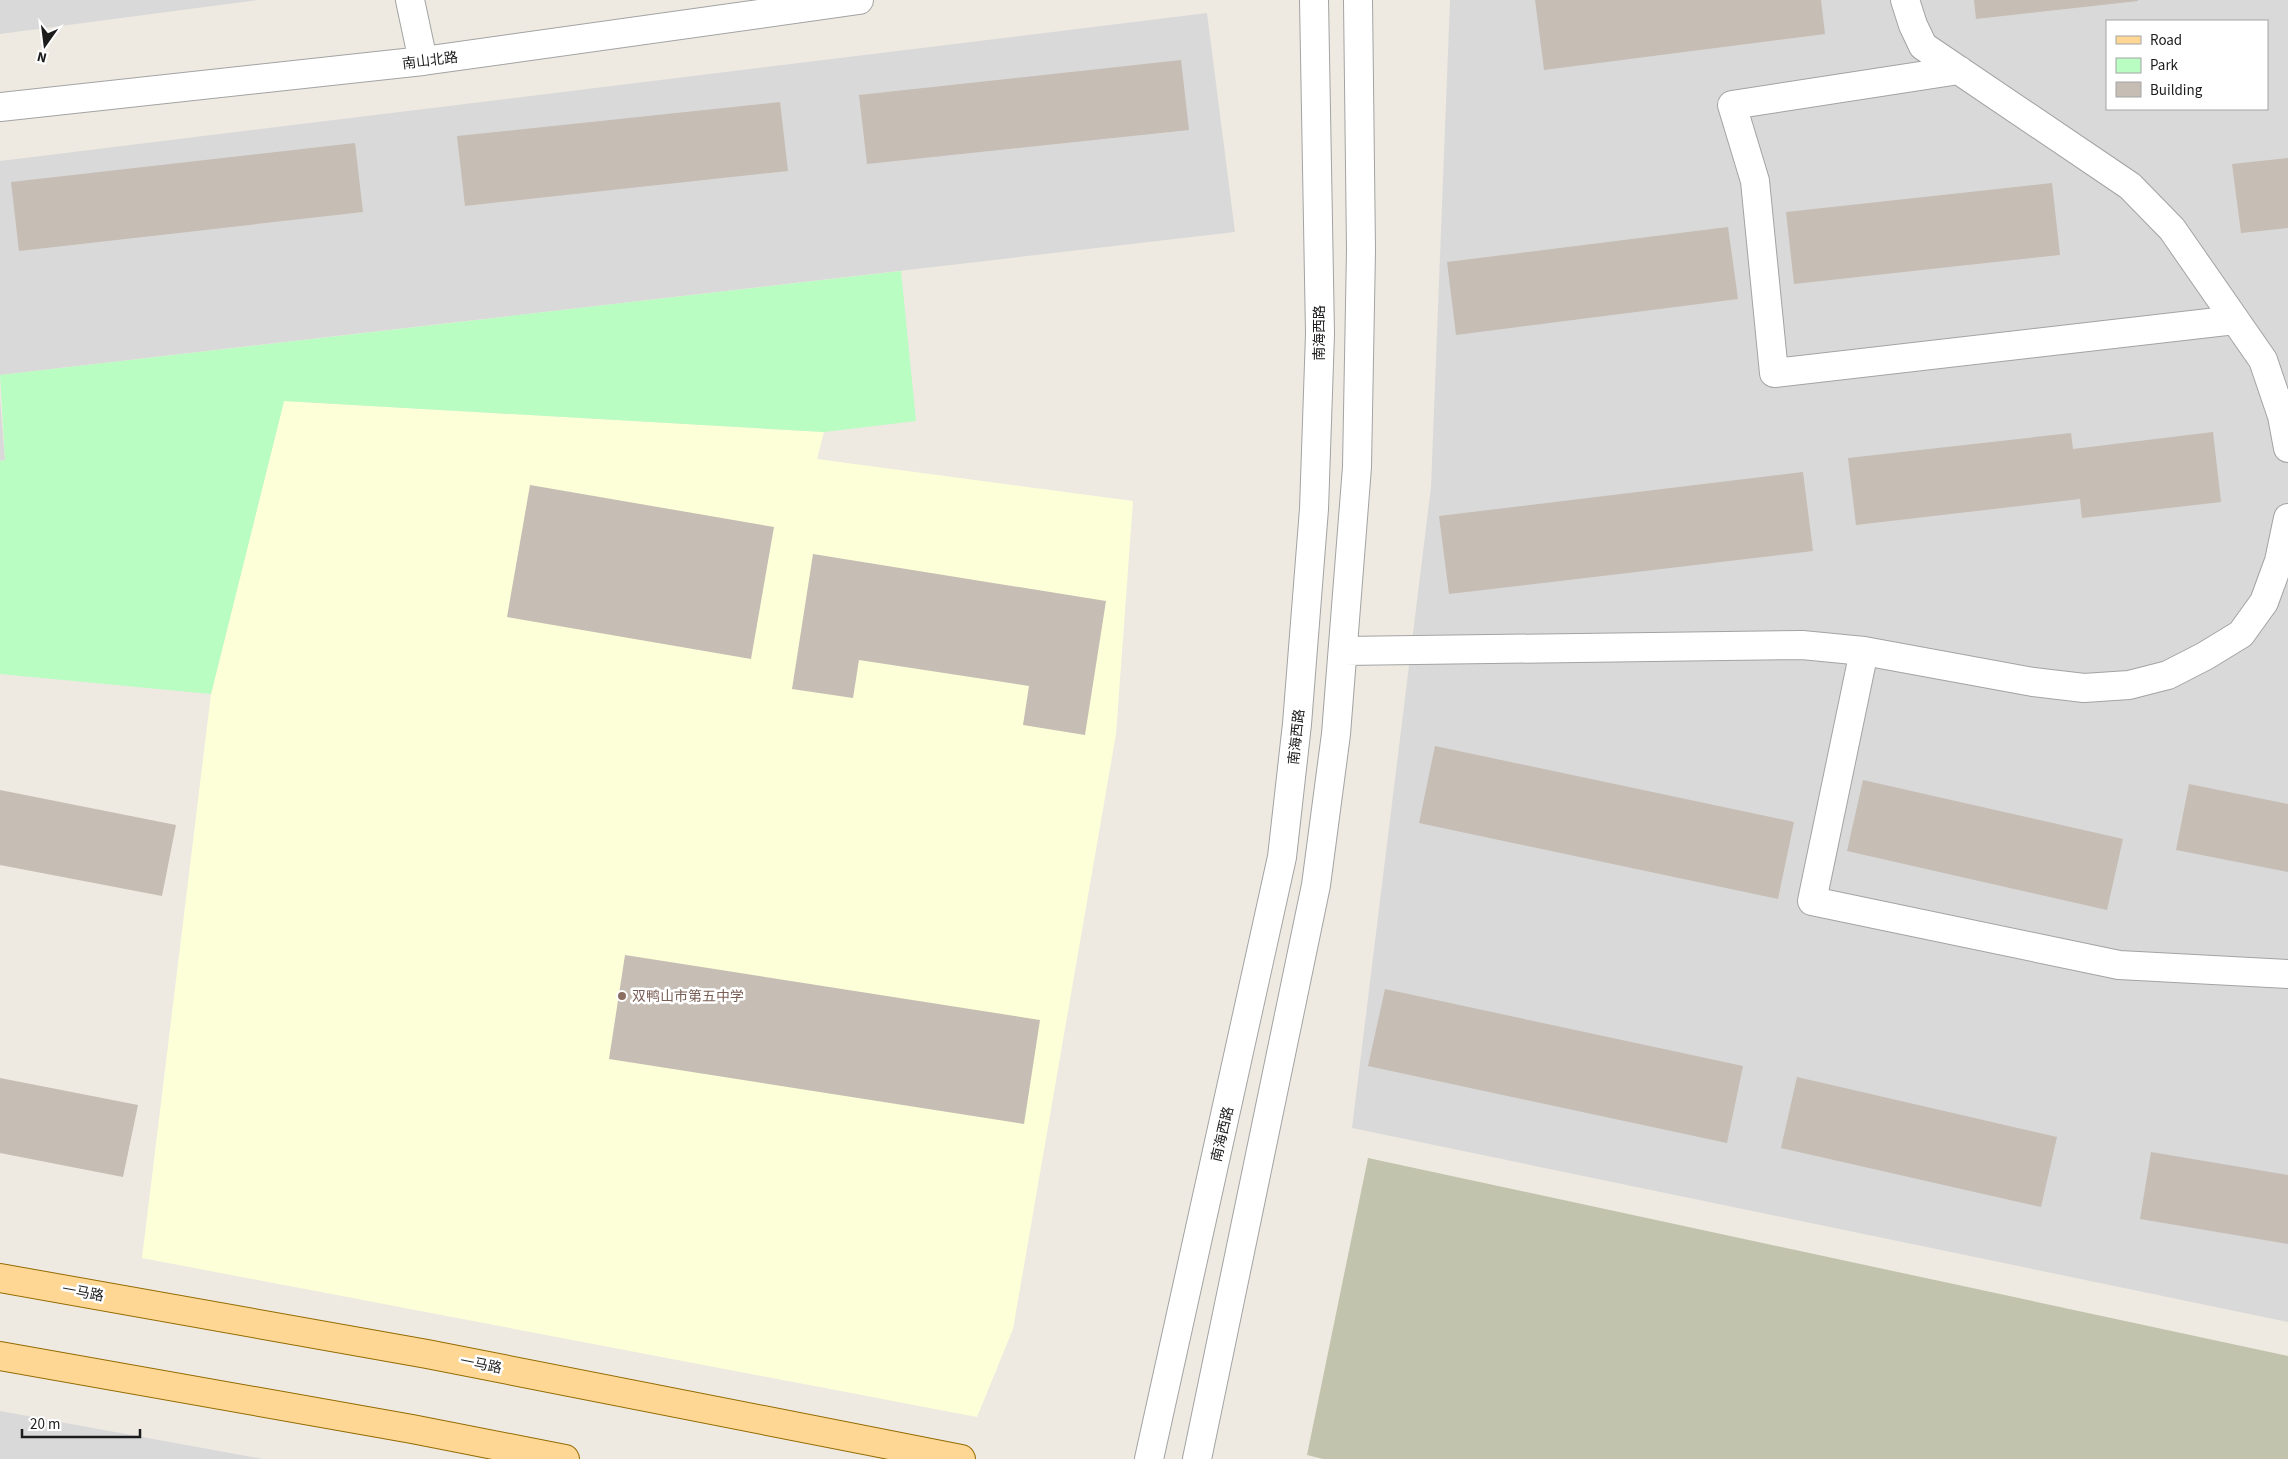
<svg xmlns="http://www.w3.org/2000/svg" width="2288" height="1459" font-family="'Source Sans 3','Noto Sans SC',sans-serif">
  <rect width="100%" height="100%" fill="#eeeae1"/>
  <!-- residential -->
  <path fill="#dad9d9" fill-rule="evenodd" d="M0 0H258L0 34Z
    M1450 0H2288V1322L1352 1128 1431 487ZM2107 21H2267V109H2107Z
    M1207 13 1235 232 0 375V161Z
    M0 399 5 460 0 461Z
    M0 1411 263 1459H0Z"/>
  <!-- education -->
  <path fill="#fdffd9" d="M284 401 824 432 817 459 1133 501 1116 734 1013 1329 977 1417 142 1258 211 694Z"/>
  <!-- construction -->
  <path fill="#c2c3ac" d="M1368 1158 2288 1356V1459H1323L1307 1455Z"/>
  <!-- park -->
  <path fill="#b9fdc2" d="M901 271 916 421 824 432 284 401 211 694 0 674V461L5 460 0 375Z"/>
  <!-- building -->
  <path fill="#c6bdb4" d="M1535 0H1821L1825 34 1544 70Z
    M1974 0H2138V1L1976 19Z
    M1181 60 1189 130 867 164 859 95Z
    M780 102 788 171 465 206 457 136Z
    M355 143 363 212 19 251 11 182Z
    M2288 158V228L2241 233 2232 164Z
    M2052 183 2060 255 1794 284 1786 212Z
    M1728 227 1738 299 1456 335 1447 262Z
    M2213 432 2221 502 2082 518 2080 499 1856 525 1848 458 2071 433 2073 449Z
    M1803 472 1813 551 1449 594 1439 516Z
    M530 485 774 527 751 659 507 617Z
    M813 554 1106 601 1085 735 1023 725 1029 686 859 660 853 698 792 689Z
    M1435 746 1794 822 1778 899 1419 823Z
    M1863 780 2123 839 2107 910 1847 851Z
    M2189 784 2288 804V872L2176 850Z
    M0 790 176 825 162 896 0 865Z
    M625 955 1040 1020 1024 1124 609 1059Z
    M1385 989 1743 1066 1727 1143 1368 1066Z
    M1797 1077 2057 1137 2041 1207 1781 1148Z
    M0 1078 138 1105 123 1177 0 1153Z
    M2151 1152 2288 1175V1244L2140 1219Z"/>
  <g fill="none" stroke-linecap="round" stroke-linejoin="round">
    <defs>
      <path id="minor" d="M410 0 423 61
        M1905 0 1913 25 1923 46 2130 186 2172 229 2263 360 2282 416 2288 448
        M1959 70 1732 105 1755 181 1774 373 2235 320
        M0 107 423 61 859 0
        M1343 651 1802 645 1864 651 2033 682 2084 688 2129 685 2168 675 2205 656 2241 634 2264 602 2279 561 2288 518
        M1864 651 1812 901 2119 965 2288 974
        M1149 1459 1282 857 1297 724 1314 509 1320 334 1314 0
        M1197 1459 1316 885 1336 734 1357 467 1361 250 1358 0"/>
      <path id="major" d="M0 1278 427 1354 961 1459
        M0 1356 412 1429 565 1459"/>
    </defs>
    <!-- minor casing -->
    <use href="#minor" stroke="#a3a3a3" stroke-width="30"/>
    <!-- major casing -->
    <use href="#major" stroke="#946b00" stroke-width="30"/>
    <!-- minor -->
    <use href="#minor" stroke="#fff" stroke-width="28"/>
    <!-- major -->
    <use href="#major" stroke="#ffd795" stroke-width="28"/>
  </g>
  <!-- markers -->
  <circle fill="#8d6e63" stroke="#fff" stroke-width="2" cx="622" cy="996" r="5"/>
  <g text-anchor="middle" stroke-width="5" stroke-linejoin="round" paint-order="stroke">
    <!-- street labels -->
    <g font-size="14" fill="#1c1c1c" stroke="#fff">
      <text transform="translate(430 60) rotate(-7)" y="5">南山北路</text>
      <text transform="translate(1319 333) rotate(-90)" y="5">南海西路</text>
      <text transform="translate(1296 737) rotate(-84)" y="5">南海西路</text>
      <text transform="translate(1222 1134) rotate(-77)" y="5">南海西路</text>
      <text transform="translate(83 1292) rotate(10)" y="5">一马路</text>
      <text transform="translate(481 1364) rotate(11)" y="5">一马路</text>
    </g>
    <!-- education labels -->
    <g font-size="14" fill="#785e54" stroke="#fff" text-anchor="start">
      <text x="632" y="1001">双鸭山市第五中学</text>
    </g>
  </g>
  <!-- legend -->
  <rect x="2106" y="20" width="162" height="90" fill="#ffffff" stroke="#a4a4a4"/>
  <rect x="2116" y="36" width="25" height="8" fill="#ffd795" stroke="#a4a4a4"/>
  <text x="2150" y="45" font-size="15" fill="#1c1c1c">Road</text>
  <rect x="2116" y="58" width="25" height="15" fill="#b9fdc2" stroke="#a4a4a4"/>
  <text x="2150" y="70" font-size="15" fill="#1c1c1c">Park</text>
  <rect x="2116" y="82" width="25" height="15" fill="#c6bdb4" stroke="#a4a4a4"/>
  <text x="2150" y="95" font-size="15" fill="#1c1c1c">Building</text>
  <!-- north arrow -->
  <g transform="translate(45 45) rotate(194)" stroke="#ffffff" stroke-width="4" paint-order="stroke">
  <path d="M0-4L9 19L0 12L-9 19Z" fill="#1c1c1c"/>
  <text y="-8" font-size="14" font-weight="bold" text-anchor="middle" fill="#1c1c1c">N</text>
  </g>
  <!-- scale -->
  <path d="M22 1429v8h118v-8" fill="none" stroke="#1c1c1c" stroke-width="2.5"/>
  <text x="30" y="1429" font-size="15" fill="#1c1c1c" stroke="#ffffff" stroke-width="4" paint-order="stroke">20 m</text>
</svg>
